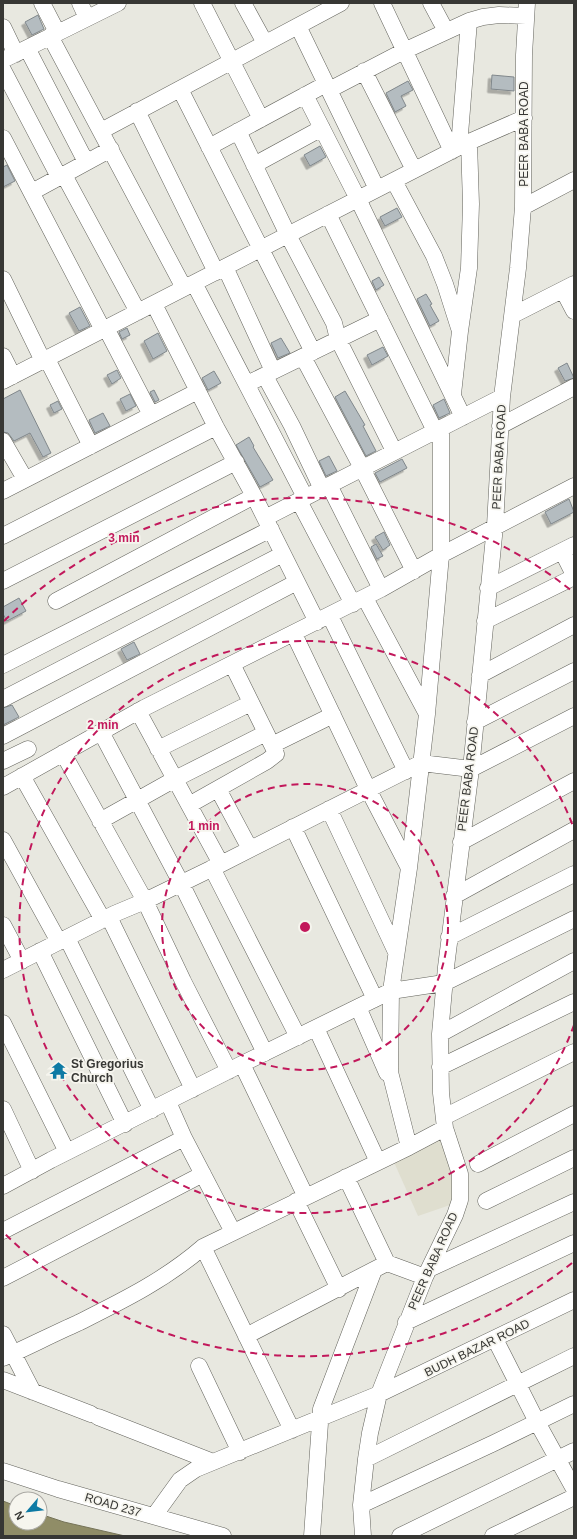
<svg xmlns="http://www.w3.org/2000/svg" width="577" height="1539" font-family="Arial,sans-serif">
  <defs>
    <filter id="shadow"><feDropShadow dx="-3.5" dy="3.5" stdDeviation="0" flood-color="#0004"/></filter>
  </defs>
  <rect width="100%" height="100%" fill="#e8e8e0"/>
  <!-- built -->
  <path fill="#dfdecf" d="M446 1134 456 1203 418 1216 393 1160Z"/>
  <!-- water -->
  <path fill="#908d67" stroke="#757358" d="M3 1501 16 1506V1523H40V1514L64 1522 125 1536H3Z"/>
  <!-- building -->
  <path fill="#b4bcc0" stroke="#80878b" filter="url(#shadow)" d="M38 15 44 29 32 35 25 22Z
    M492 75 514 77V91L491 89Z
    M408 81 413 90 401 96 406 106 395 112 386 93Z
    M320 146 326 157 310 166 304 155Z
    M7 165 15 181 3 187V167Z
    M397 208 402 217 385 226 380 217Z
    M379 277 384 285 376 290 372 281Z
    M426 294 432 304 430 305 439 321 430 326 417 299Z
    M80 307 90 326 79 331 69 313Z
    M127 328 130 335 122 339 119 332Z
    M158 333 167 351 153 359 144 341Z
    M281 338 290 353 278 358 271 343Z
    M383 347 388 356 372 365 367 355Z
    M567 363 574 378 565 381 558 368Z
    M117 370 121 378 112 384 107 375Z
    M214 371 221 383 208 390 202 378Z
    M20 390 51 453 43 457 30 433 14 441 8 433 3 432V399Z
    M154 390 159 400 155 402 150 392Z
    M345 391 365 425 363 426 376 451 366 456 335 397Z
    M130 394 136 406 126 411 120 399Z
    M444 399 450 413 439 418 433 405Z
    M58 401 62 409 54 413 50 405Z
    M103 413 110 426 95 433 89 420Z
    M249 437 254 446 253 447 273 480 260 487 236 445Z
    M329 456 337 471 326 476 319 461Z
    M402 459 407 468 380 482 375 473Z
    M569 499 574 512 551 524 545 512Z
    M384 532 390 545 383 550 375 537Z
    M376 544 383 556 377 559 371 547Z
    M19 598 26 611 7 621 3 614V607Z
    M134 642 140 654 127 660 121 649Z
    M12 705 19 717 3 725V708Z"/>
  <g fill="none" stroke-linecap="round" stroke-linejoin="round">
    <defs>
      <path id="minor" d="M42 3 57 32
        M80 3 87 18
        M202 3 261 119
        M243 3 265 43
        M382 3 452 151
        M431 3 446 31
        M298 26 377 189
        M3 27 16 54
        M50 36 184 288
        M27 48 86 162
        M3 60 118 3
        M3 70 59 177
        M364 71 414 170
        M180 89 313 352
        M329 90 404 51 469 21 483 17 499 15 526 16
        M305 95 358 199 463 417
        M137 111 216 272
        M101 131 341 3
        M238 131 288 235 334 323 338 339 394 451
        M3 138 103 330
        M209 147 326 84
        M459 147 469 21
        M254 165 322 128
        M64 175 138 312
        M394 181 434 256 445 284 459 328
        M32 192 111 149
        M523 207 574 180
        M328 214 435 431
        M225 267 273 371
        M3 279 43 361
        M194 283 305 497
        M563 290 574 311
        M154 304 216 427 254 496 317 622
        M513 315 574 284
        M106 328 151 415
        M3 356 13 376
        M303 357 362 468 414 571
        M47 359 91 446
        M265 376 292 426 322 489
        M3 381 469 142 524 118
        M247 384 380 319
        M453 394 460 331 469 268 471 204 469 142
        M500 426 574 387
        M3 441 25 479
        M329 485 381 589
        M3 491 198 391
        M299 501 353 604
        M265 518 502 397
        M3 536 216 427
        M562 551 574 575
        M3 581 236 462
        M488 588 574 545
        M365 598 427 714
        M56 601 254 496
        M330 616 406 771
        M485 621 574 577
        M294 634 368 789 409 868
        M3 665 271 529
        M480 675 574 625
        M3 699 283 554
        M138 711 221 864
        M475 722 574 671
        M101 732 181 883 265 1053
        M3 736 297 582
        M272 745 333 715
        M158 749 251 703
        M63 753 145 901 183 981 229 1071
        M3 761 28 749
        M22 776 103 920
        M3 787 144 708 381 589 441 555 574 486
        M218 789 250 849
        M189 805 267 761 276 754 275 751 232 664
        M329 809 396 952
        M100 821 175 779 266 733
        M293 827 375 999
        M3 840 59 942
        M461 842 574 781
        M212 868 298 1037
        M454 896 574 830
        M109 917 193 1089
        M3 925 22 961
        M449 937 574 874
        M67 938 152 1110
        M40 951 125 1124
        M3 970 114 914 145 901 221 864 421 763 471 769 574 716
        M358 1007 387 1073
        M3 1023 67 1152
        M316 1028 378 1162
        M440 1034 574 961
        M242 1064 306 1197
        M440 1067 574 1002
        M168 1102 184 1138 233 1232
        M3 1109 32 1171
        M444 1117 574 1052
        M409 1147 390 1072 391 991 409 868 427 714 441 555V428
        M478 1164 574 1114
        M346 1177 387 1263
        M3 1186 51 1160 242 1064 391 991 444 983 574 919
        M296 1201 339 1289
        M486 1201 574 1158
        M3 1231 184 1138
        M203 1247 292 1430
        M429 1269 574 1202
        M3 1278 203 1174
        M406 1322 574 1243
        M3 1334 33 1392
        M246 1336 387 1263 425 1277
        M495 1339 537 1422 574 1489
        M3 1358C28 1347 53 1334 78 1323 122 1301 165 1280 203 1247L409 1147 445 1128
        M199 1366 240 1452
        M3 1380 91 1414
        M98 1417 213 1462
        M366 1459 574 1356
        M3 1471 58 1489 223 1536
        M361 1505 494 1443 574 1404
        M154 1516 180 1480 196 1469 379 1394 574 1300
        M312 1536 321 1409 374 1270
        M363 1536 361 1505 366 1459 370 1433 379 1394 425 1277 455 1215 460 1200V1174L445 1128 441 1093 440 1034 446 967 471 769 495 526 502 397 518 268 523 207 524 55 527 3
        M400 1536 574 1451
        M493 1536 574 1497"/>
    </defs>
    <!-- minor casing -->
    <use href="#minor" stroke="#63635c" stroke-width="17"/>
    <!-- minor -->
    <use href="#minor" stroke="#fff" stroke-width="16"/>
  </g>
  <!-- distance rings -->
  <g fill="none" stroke="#c2185b" stroke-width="2" stroke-dasharray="7 5">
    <circle cx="305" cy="927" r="143"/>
    <path d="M574 1025A286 286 0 1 1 574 829"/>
    <path d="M572 1263A429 429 0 0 1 4 1233M4 621A429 429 0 0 1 572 591"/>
  </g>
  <!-- icons -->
  <defs>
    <symbol id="temple-bare" viewBox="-9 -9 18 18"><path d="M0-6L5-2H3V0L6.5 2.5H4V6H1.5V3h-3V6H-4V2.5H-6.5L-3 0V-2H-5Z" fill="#0d7aa4" stroke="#f6f5ee" stroke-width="2.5" paint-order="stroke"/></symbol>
  </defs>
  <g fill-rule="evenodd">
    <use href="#temple-bare" x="46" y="1058" width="25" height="25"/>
  </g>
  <g text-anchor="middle" stroke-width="3.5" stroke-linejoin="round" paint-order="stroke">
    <!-- street labels -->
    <g font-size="12" fill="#373734" stroke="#f6f5ee">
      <text transform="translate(524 134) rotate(-90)" y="4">PEER BABA ROAD</text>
      <text transform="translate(499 457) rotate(-87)" y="4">PEER BABA ROAD</text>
      <text transform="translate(468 779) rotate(-83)" y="4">PEER BABA ROAD</text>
      <text transform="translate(433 1261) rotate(-66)" y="4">PEER BABA ROAD</text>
      <text transform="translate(477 1348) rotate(-26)" y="4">BUDH BAZAR ROAD</text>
      <text transform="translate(113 1505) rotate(16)" y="4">ROAD 237</text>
    </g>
    <!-- poi labels -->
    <g font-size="12" font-weight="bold" fill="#373734" stroke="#f6f5ee" text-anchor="start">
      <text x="71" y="1068">St Gregorius<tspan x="71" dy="14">Church</tspan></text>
    </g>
  </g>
  <circle cx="305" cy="927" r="6" fill="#c2185b" stroke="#f6f5ee" stroke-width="2"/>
  <g font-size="12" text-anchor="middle" font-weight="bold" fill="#c2185b" stroke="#f6f5ee" stroke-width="3.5" stroke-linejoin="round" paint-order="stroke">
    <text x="124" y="542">3 min</text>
    <text x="103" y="729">2 min</text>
    <text x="204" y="830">1 min</text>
  </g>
  <!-- border -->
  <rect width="577" height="1539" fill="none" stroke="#373734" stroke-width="8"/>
  <!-- north arrow -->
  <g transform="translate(28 1511) rotate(242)"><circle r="19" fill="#f6f5ee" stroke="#aaa9a4"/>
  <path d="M0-3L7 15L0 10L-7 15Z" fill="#0d7aa4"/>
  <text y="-6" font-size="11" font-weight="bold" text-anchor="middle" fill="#373734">N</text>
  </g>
</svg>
